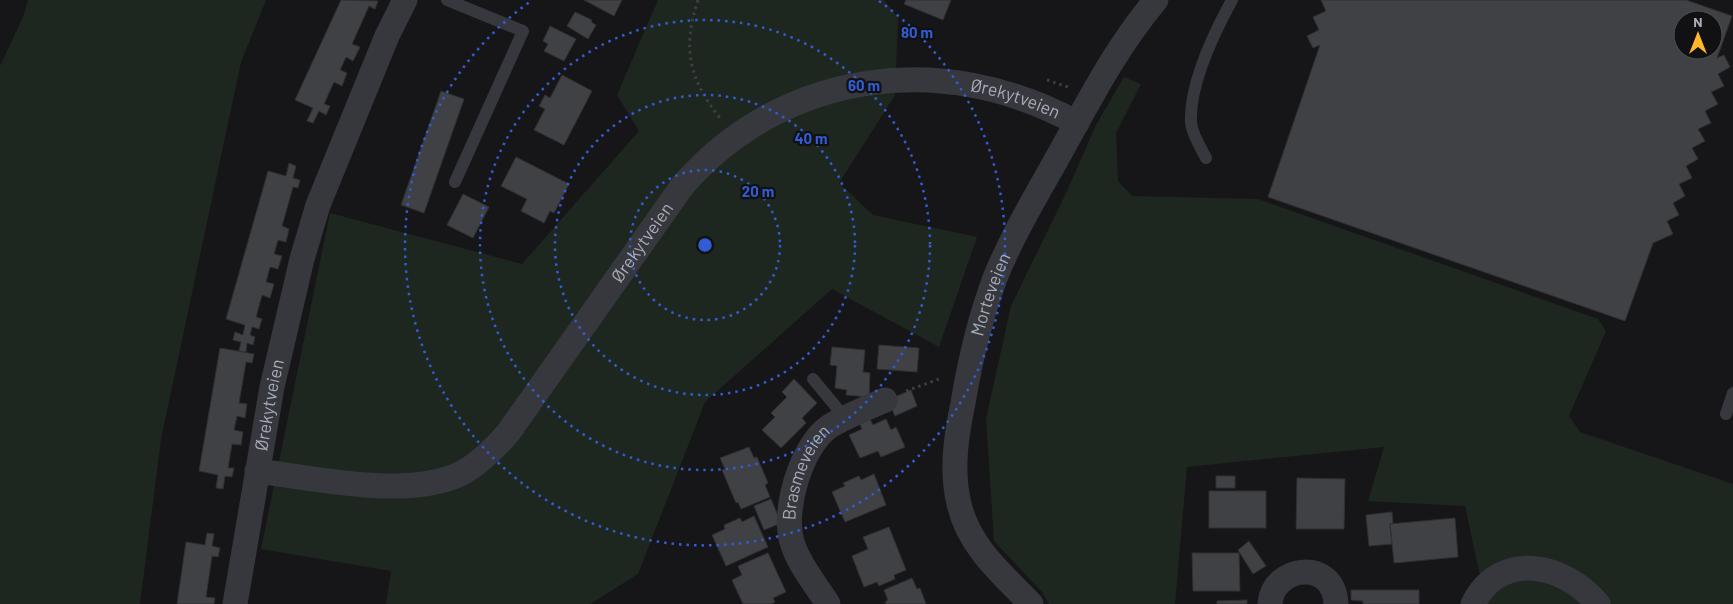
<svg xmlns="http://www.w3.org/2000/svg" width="1733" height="604" font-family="Barlow,sans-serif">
  <rect width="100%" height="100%" fill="#161618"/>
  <!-- green -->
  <path fill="#1e271f" d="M28 0H266L241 62 161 439 140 604H0V66L23 17Z
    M658 0H884L898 18 895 95 839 183 873 215 977 237 939 347 832 289 705 402 638 574 590 604H386L391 571 261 549 330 213 522 264 639 131 617 95Z
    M1124 77 1141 84 1116 133 1118 181 1132 196 1258 199 1598 319 1606 331 1569 416 1580 432 1733 484V604H1486L1465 506 1368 501 1384 447 1187 467 1175 604H1049L1042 592 994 541 986 419 1011 306 1067 191 1096 125Z"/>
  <!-- building -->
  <path fill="#404145" stroke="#303034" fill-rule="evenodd" d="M341 0 378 1 375 9 369 6 352 44 360 47 353 61 346 57 340 70 347 73 342 86 334 82 324 104 330 106 326 115 319 111 313 123 307 121 313 108 295 100Z
    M584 0H622L614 16Z
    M906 0H951L943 20 904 4Z
    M1321 0H1686L1732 16 1717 58 1724 55 1730 67 1718 74 1724 86 1711 92 1718 104 1705 111 1711 123 1698 129 1705 141 1692 148 1698 159 1686 166 1692 178 1679 184 1685 196 1673 203 1679 215 1667 221 1673 234 1653 243 1625 321 1268 197 1320 45 1313 48 1307 36 1319 30 1313 17 1326 11ZM1683 20H1713V50H1683Z
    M575 12 592 20 591 22 596 25 588 39 567 26Z
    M550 26 576 39 564 61 544 51 548 44 543 41Z
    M562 75 592 91 564 145 534 130 545 109 539 106 545 95 550 98Z
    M441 91 464 99 424 213 401 205Z
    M516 157 569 184 554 213 550 211 544 223 521 211 527 199 501 186Z
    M289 163 296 166 293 178 300 180 298 188 293 187 282 226 289 229 286 242 278 240 274 254 282 256 278 269 270 267 266 282 274 284 270 298 262 295 256 317 262 319 259 329 252 327 250 335 255 337 253 345 247 343 246 352 239 351 241 342 233 340 235 332 243 335 245 325 226 319 268 171 286 176Z
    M463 194 489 207 473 238 447 225Z
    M879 345 919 348 917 372 877 369Z
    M832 347 865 350 863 372 870 373 869 397 846 395 847 390 835 388 837 366 830 365Z
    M220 348 254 354 252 363 246 362 239 403 247 404 245 418 237 416 234 430 243 432 241 445 232 444 228 468H234L232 477 225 476 223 489 216 488 218 475 199 471Z
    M794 379 817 403 802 418 806 423 781 448 762 430 775 417 771 413 787 397 782 392Z
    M911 390 917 406 895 416 888 400Z
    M870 419 873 425 886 419 891 430 896 427 905 447 881 457 878 451 860 458 849 435 862 429 860 424Z
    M749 447 754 458 757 457 768 483 765 485 770 497 741 509 738 502 736 503 722 470 725 469 720 458Z
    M874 474 886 505 845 522 832 492 845 486 843 483 859 476 861 480Z
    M1216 476H1235V488H1216Z
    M1297 478 1345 479 1344 529H1296Z
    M1209 491H1266V528H1209Z
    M771 499 781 523 764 530 754 506Z
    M1392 512 1393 523 1390 524 1392 544 1369 546 1366 515Z
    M754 516 768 547 726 566 712 535 725 529 724 525 740 518 742 522Z
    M1455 518 1458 557 1394 563 1390 524Z
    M889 527 906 570 894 575 895 579 879 586 877 582 864 587 852 556 868 549 863 537Z
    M207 533 214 534 212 546 220 548 218 557 212 556 206 597 215 598 214 604H177L186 542 205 545Z
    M1249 541 1266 566 1253 574 1238 550Z
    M768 553 786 592 773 598 775 602 771 604H743L732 580 742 575 738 566Z
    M1192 553H1239L1240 591H1193Z
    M912 578 917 589 920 588 926 604H886L885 602 888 600 884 590Z
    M1351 590H1419V604H1363V601L1351 600Z
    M1247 600V604H1217V601Z"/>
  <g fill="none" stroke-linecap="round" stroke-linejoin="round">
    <!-- path -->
    <path stroke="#3d3f45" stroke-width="3" stroke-dasharray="2.5 4" stroke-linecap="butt" d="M698 0C682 48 689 79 720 118
      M1047 80 1068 87
      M906 391 942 378"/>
    <!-- service -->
    <path stroke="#37383e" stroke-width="12" d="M447 0 523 31 455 182
      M1206 158C1201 148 1192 134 1191 123 1189 84 1214 33 1232 0
      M813 379 837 408 844 420
      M1726 414 1733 393"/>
    <!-- minor -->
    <g stroke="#37383e" stroke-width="25">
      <path id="s1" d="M257 471C316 478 408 500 462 473 480 463 494 449 508 433L683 185C785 69 944 50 1077 123"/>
      <path id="s2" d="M235 604 272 387 302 259 318 205 387 36 405 0"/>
      <path id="s3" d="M828 604C816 585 800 566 793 545 781 513 801 445 830 426 847 416 867 408 885 400"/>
      <path id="s4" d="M1031 604C1002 574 969 547 959 504 951 471 956 436 963 403 970 361 980 318 995 278 1014 231 1041 188 1065 144 1093 93 1119 44 1156 0"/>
      <path d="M1270 604C1272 566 1334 557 1336 604"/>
      <path d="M1473 604C1500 550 1564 563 1598 604"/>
    </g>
  </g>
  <!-- distance rings -->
  <g fill="none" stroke="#325cd3" stroke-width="2.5" stroke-dasharray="2.5 5">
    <circle cx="705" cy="245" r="75"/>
    <circle cx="705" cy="245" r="150"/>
    <circle cx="705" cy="245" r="225"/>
    <path d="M879 1A300 300 0 1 1 531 1"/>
  </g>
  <g text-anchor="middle" stroke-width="4.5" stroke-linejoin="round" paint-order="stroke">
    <!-- street labels -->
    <g font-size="18" fill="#a7acb9" stroke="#111113">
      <text dy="6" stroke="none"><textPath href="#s1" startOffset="938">Ørekytveien</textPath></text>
      <text dy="6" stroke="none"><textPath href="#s1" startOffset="502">Ørekytveien</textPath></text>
      <text dy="6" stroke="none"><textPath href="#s4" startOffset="339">Morteveien</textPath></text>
      <text dy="6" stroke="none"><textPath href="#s2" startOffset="202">Ørekytveien</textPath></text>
      <text dy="6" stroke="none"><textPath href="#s3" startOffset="145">Brasmeveien</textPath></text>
    </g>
  </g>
  <circle cx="705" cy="245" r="8" fill="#325cd3" stroke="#111113" stroke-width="2.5"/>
  <g font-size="15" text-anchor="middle" font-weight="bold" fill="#325cd3" stroke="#111113" stroke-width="4.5" stroke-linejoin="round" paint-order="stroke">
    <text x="917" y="38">80 m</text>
    <text x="864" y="91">60 m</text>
    <text x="811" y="144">40 m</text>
    <text x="758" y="197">20 m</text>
  </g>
  <!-- north arrow -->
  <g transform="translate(1698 35)"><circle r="24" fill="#111113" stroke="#4d4f55"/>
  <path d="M0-4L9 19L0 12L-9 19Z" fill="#ffb827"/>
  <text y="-8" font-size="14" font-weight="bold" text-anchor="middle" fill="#a7acb9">N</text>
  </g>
</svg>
